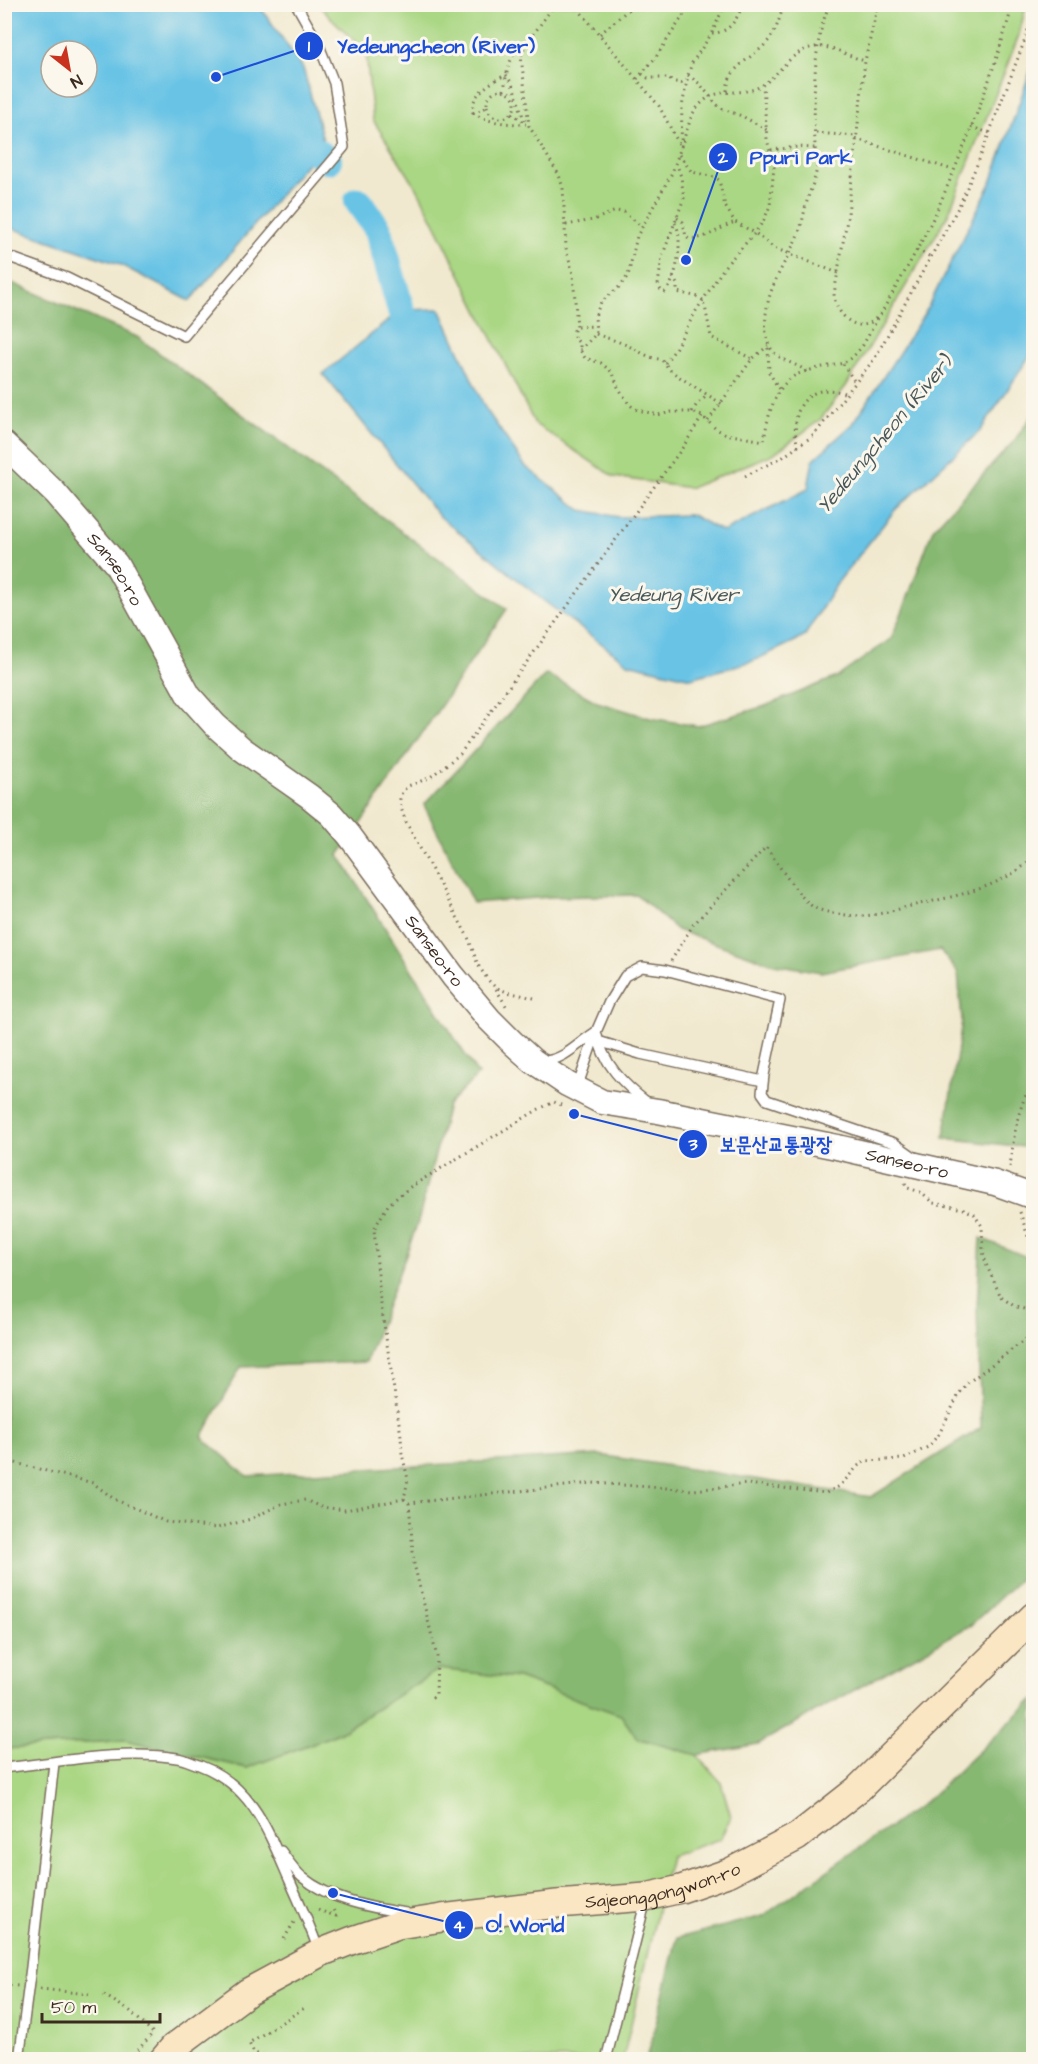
<svg xmlns="http://www.w3.org/2000/svg" width="1038" height="2064" font-family="'Architects Daughter','Poor Story',sans-serif">
  <rect width="100%" height="100%" fill="#fbf7ec"/>
  <filter id="ink" filterUnits="userSpaceOnUse"><feTurbulence type="fractalNoise" baseFrequency=".0167" numOctaves="2"/><feDisplacementMap in="SourceGraphic" scale="12" xChannelSelector="R" yChannelSelector="G"/><feConvolveMatrix kernelMatrix="1 2 1 2 8 2 1 2 1" color-interpolation-filters="sRGB"/></filter>
  <filter id="wash" filterUnits="userSpaceOnUse"><feTurbulence type="fractalNoise" baseFrequency=".008" numOctaves="4" result="noise"/><feDisplacementMap in="SourceGraphic" scale="24" xChannelSelector="R" yChannelSelector="G"/><feGaussianBlur stdDeviation="1.35" result="paint"/><feColorMatrix in="noise" values="0 0 0 0 0 0 0 0 0 0 0 0 0 0 0 0 0 1.4 0 .05"/><feComposite in="paint" operator="in"/></filter>
  <g filter="url(#wash)">
    <rect width="100%" height="100%" fill="#f1e9cf"/>
    <!-- green -->
    <path fill="#aad784" stroke="#728051" stroke-width="1.5" d="M318 5H1026L1019 35 948 215 846 386 820 420 773 454 690 488 614 477 535 424 418 190 373 120 366 52Z
      M439 1669 518 1678 621 1715 637 1738 697 1755 721 1782 731 1817 720 1839 670 1856 623 2059 5 2060V1749L126 1740 247 1768 339 1733Z"/>
    <!-- forest -->
    <path fill="#87b872" stroke="#617148" stroke-width="1.5" d="M5 280 137 337 507 609 339 855 478 1075 448 1105 418 1222 366 1362 241 1367 202 1437 247 1476 599 1455 871 1497 981 1428 977 1308 981 1238 1034 1260 1033 1567 971 1625 758 1744 697 1755 637 1738 621 1715 518 1678 439 1669 339 1733 247 1768 126 1740 5 1749Z
      M1033 414V1148L944 1138 962 1021 958 973 940 950 821 972 774 964 677 930 637 895 550 897 473 903 424 805 546 674 597 702 650 718 698 726 765 706 837 677 891 639 905 605 933 529 1015 440Z
      M1033 1700V2059H647L677 1938 763 1916 925 1802Z"/>
    <!-- water -->
    <path fill="#67c3e5" stroke="#517682" stroke-width="1.5" fill-rule="evenodd" d="M5 4 259 5 303 68 324 143 190 301 119 264 5 226ZM51 51H87V87H51Z
      M1033 64V351L981 430 895 510 838 582 804 637 753 661 691 678 628 663 544 601 438 515 323 374 401 310 440 309 485 408 525 466 581 510 618 517 692 515 723 532 808 489 813 460 853 424 925 313 991 183Z"/>
    <g fill="none" stroke-linecap="round" stroke-linejoin="round">
      <!-- river -->
      <path stroke="#67c3e5" stroke-width="28" d="M284 128 328 160
        M358 201 378 229 401 310 418 344"/>
    </g>
  </g>
  <g filter="url(#ink)">
    <g fill="none" stroke-linecap="round" stroke-linejoin="round">
      <defs>
        <path id="service" d="M4 255 67 278 184 336 344 147 334 83 318 43 296 4
          M598 1041 640 1054 763 1081
          M544 1061C565 1060 579 1042 596 1032 603 1064 623 1084 648 1103
          M577 1088 596 1032 609 1002 625 976 642 967 665 970 780 1000 764 1075 762 1093 767 1100 894 1143 914 1157
          M4 1768C59 1762 124 1749 177 1758 185 1759 192 1763 199 1765 252 1785 268 1831 289 1879 300 1903 310 1926 319 1951
          M281 1851C287 1859 294 1870 302 1877 330 1900 371 1908 406 1913
          M19 2060 31 1967 54 1763
          M606 2060 646 1899"/>
        <g id="tertiary">
          <path id="s1" d="M4 444 55 493 116 564 189 696 215 725 242 749 309 796 331 814 349 835 453 976 489 1019 513 1043 533 1061 567 1084 602 1102 658 1111 837 1147 995 1183 1034 1197"/>
        </g>
        <g id="secondary">
          <path id="s2" d="M163 2060 174 2047 248 1992 320 1953 353 1940 398 1925 442 1918 557 1904 646 1897 681 1889 730 1872 797 1837 858 1789 1034 1616"/>
        </g>
      </defs>
      <!-- service casing -->
      <use href="#service" stroke="#7b6d5c" stroke-width="12"/>
      <!-- tertiary casing -->
      <use href="#tertiary" stroke="#7b6d5c" stroke-width="27"/>
      <!-- secondary casing -->
      <use href="#secondary" stroke="#7b6d5c" stroke-width="30"/>
      <!-- path -->
      <path stroke="#7b6d5c" stroke-width="3" stroke-dasharray="1.5 4.5" stroke-linecap="butt" d="M555 4 525 46 521 56 529 126 559 175 563 188 566 248 573 274 577 327 574 330V337L580 344V350L585 358 601 363 613 373 618 387 629 404 635 409 658 415 672 412H692L702 416 716 429 726 434 764 441C767 419 774 386 796 375 804 371 815 369 823 367 846 363 848 364 863 345 889 298 919 251 941 201 969 137 994 72 1013 4
        M574 4 659 106 681 148
        M712 33C730 33 737 19 743 4
        M600 34 635 4
        M642 74 648 78H669L671 81 685 84
        M506 75C516 86 519 109 526 124
        M688 75 700 84 716 104 723 109 742 116 767 130
        M637 79 656 57 691 4
        M487 104a14 14 0 1 1 28 0a14 14 0 1 1-28 0Z
        M504 91C507 68 510 50 531 36
        M727 91C728 65 755 58 769 40 777 30 780 16 784 4
        M473 113C489 123 508 124 526 124
        M473 113C469 95 492 81 506 75
        M473 113 487 107
        M512 113 525 123
        M971 127 990 133
        M816 133 856 136
        M856 139 953 170
        M681 146 682 107 688 75 692 63 712 33 725 4
        M771 150 797 147 815 148
        M679 155 692 172 715 177 719 180 725 206 735 222 755 233 774 248 838 273
        M677 218 683 222 686 237 689 239C711 238 716 229 735 222
        M675 223C684 236 677 282 665 292H662L658 285 662 257 684 198 681 177 677 164
        M566 225 593 220 616 211 624 212 641 226
        M917 250 931 257
        M673 277 677 284V292L699 297 704 301 711 337 752 359
        M876 318C858 337 835 314 834 294L848 214 865 61 878 4
        M577 327 595 326
        M596 334C606 338 615 340 624 344 637 349 648 359 661 359L671 371 681 378 722 404
        M768 348 769 372 780 391
        M580 350 596 334 595 316 601 302 619 287 628 276 637 236 672 173 692 115C714 80 735 100 761 86 781 74 791 49 816 47 832 45 850 57 865 61
        M665 363 674 351 696 311 725 266 755 233 764 220 770 206 774 167 767 139 763 85
        M843 364 855 382
        M807 371C789 360 769 359 766 334 762 291 784 269 799 232 803 222 804 211 807 201 810 190 816 178 817 166 818 160 816 154 815 148 814 106 811 43 830 4
        M692 412 697 404 708 395
        M708 421 752 359 768 346
        M798 447C788 411 807 379 847 394
        M745 476 783 457 814 435 875 358 959 206 979 160 1026 37 1034 9
        M671 961 693 925 766 847C777 862 800 900 815 908 829 914 850 916 865 916 882 914 899 909 915 905 956 896 1002 888 1034 857
        M496 989 508 1009
        M534 998 507 992 495 987 488 980 478 965 468 937 406 822 401 808 400 799 402 792 408 786 429 778 460 754 683 447 702 417
        M1010 1167C1013 1143 1017 1102 1034 1083
        M905 1183 908 1188 920 1192 933 1203 964 1209 974 1214 982 1226 983 1251 986 1264 1001 1297 1014 1306 1034 1312
        M1020 1212 1034 1255
        M4 1460 93 1483 114 1499 166 1522 217 1528 251 1519 281 1504 305 1500 321 1507 345 1510 404 1499 408 1479 402 1454 401 1436 380 1298 374 1229 388 1205 410 1187 539 1109 554 1102 563 1106
        M404 1499 409 1503 593 1483 694 1490 747 1484 826 1493 840 1486 858 1466 866 1461 904 1459 928 1447 939 1434 958 1396 966 1384 1034 1333
        M409 1503 414 1564 437 1657 436 1694 432 1698
        M318 1910 336 1916 332 1907
        M284 1939 294 1922
        M4 1985 18 1986
        M40 1989 89 1994
        M104 1995 130 2011 153 2033 129 2060
        M281 2060 254 2053 249 2043 306 2007"/>
      <!-- service -->
      <use href="#service" stroke="#fff" stroke-width="9"/>
      <!-- tertiary -->
      <use href="#tertiary" stroke="#fff" stroke-width="24"/>
      <!-- secondary -->
      <use href="#secondary" stroke="#fbe6c4" stroke-width="27"/>
    </g>
  </g>
  <g text-anchor="middle" stroke-width="6" stroke-linejoin="round" paint-order="stroke">
    <!-- street labels -->
    <g font-size="18" fill="#3b2a1e" stroke="#fbf7ec">
      <text dy="6" stroke="none"><textPath href="#s1" startOffset="168">Sanseo-ro</textPath></text>
      <text dy="6" stroke="none"><textPath href="#s1" startOffset="672">Sanseo-ro</textPath></text>
      <text dy="6" stroke="none"><textPath href="#s1" startOffset="1212">Sanseo-ro</textPath></text>
      <text dy="6" stroke="none"><textPath href="#s2" startOffset="542">Sajeonggongwon-ro</textPath></text>
    </g>
    <!-- water labels -->
    <g font-size="20" font-style="italic" fill="#48585a" stroke="#fbf7ec">
      <text transform="translate(884 434) rotate(-50)" y="7">Yedeungcheon (River)</text>
      <text x="673" y="601">Yedeung River</text>
    </g>
  </g>
  <!-- callouts -->
  <path fill="none" stroke="#1d4ed8" stroke-width="2" d="M216 77L309 46M686 260L723 157M574 1114L693 1144M333 1893L459 1925"/>
  <g fill="#1d4ed8" stroke="#fbf7ec" stroke-width="2">
    <circle cx="216" cy="77" r="6"/>
    <circle cx="686" cy="260" r="6"/>
    <circle cx="574" cy="1114" r="6"/>
    <circle cx="333" cy="1893" r="6"/>
    <circle cx="309" cy="46" r="15"/>
    <circle cx="723" cy="157" r="15"/>
    <circle cx="693" cy="1144" r="15"/>
    <circle cx="459" cy="1925" r="15"/>
  </g>
  <g font-size="18" text-anchor="middle" font-weight="bold" fill="#fff">
    <text x="309" y="52">1</text>
    <text x="723" y="163">2</text>
    <text x="693" y="1150">3</text>
    <text x="459" y="1932">4</text>
  </g>
  <g font-size="20" text-anchor="middle" font-weight="bold" fill="#1d4ed8" stroke="#fbf7ec" stroke-width="6" stroke-linejoin="round" paint-order="stroke">
    <text x="436" y="53">Yedeungcheon (River)</text>
    <text x="801" y="164">Ppuri Park</text>
    <text x="776" y="1151">보문산교통광장</text>
    <text x="525" y="1932">O! World</text>
  </g>
  <!-- margin -->
  <rect width="1038" height="2064" fill="none" stroke="#fbf7ec" stroke-width="24"/>
  <!-- north arrow -->
  <g transform="translate(69 69) rotate(149)"><circle r="28" fill="#fbf7ec" stroke="#aea59a" stroke-width="1.5"/>
  <path d="M0-4.5L10 22L0 15L-10 22Z" fill="#c8321e"/>
  <text y="-9" font-size="16" font-weight="bold" text-anchor="middle" fill="#3b2a1e">N</text>
  </g>
  <!-- scale -->
  <path d="M42 2013v9h118v-9" fill="none" stroke="#3b2a1e" stroke-width="3"/>
  <text x="51" y="2013" font-size="18" fill="#3b2a1e" stroke="#fbf7ec" stroke-width="4.5" paint-order="stroke">50 m</text>
</svg>
